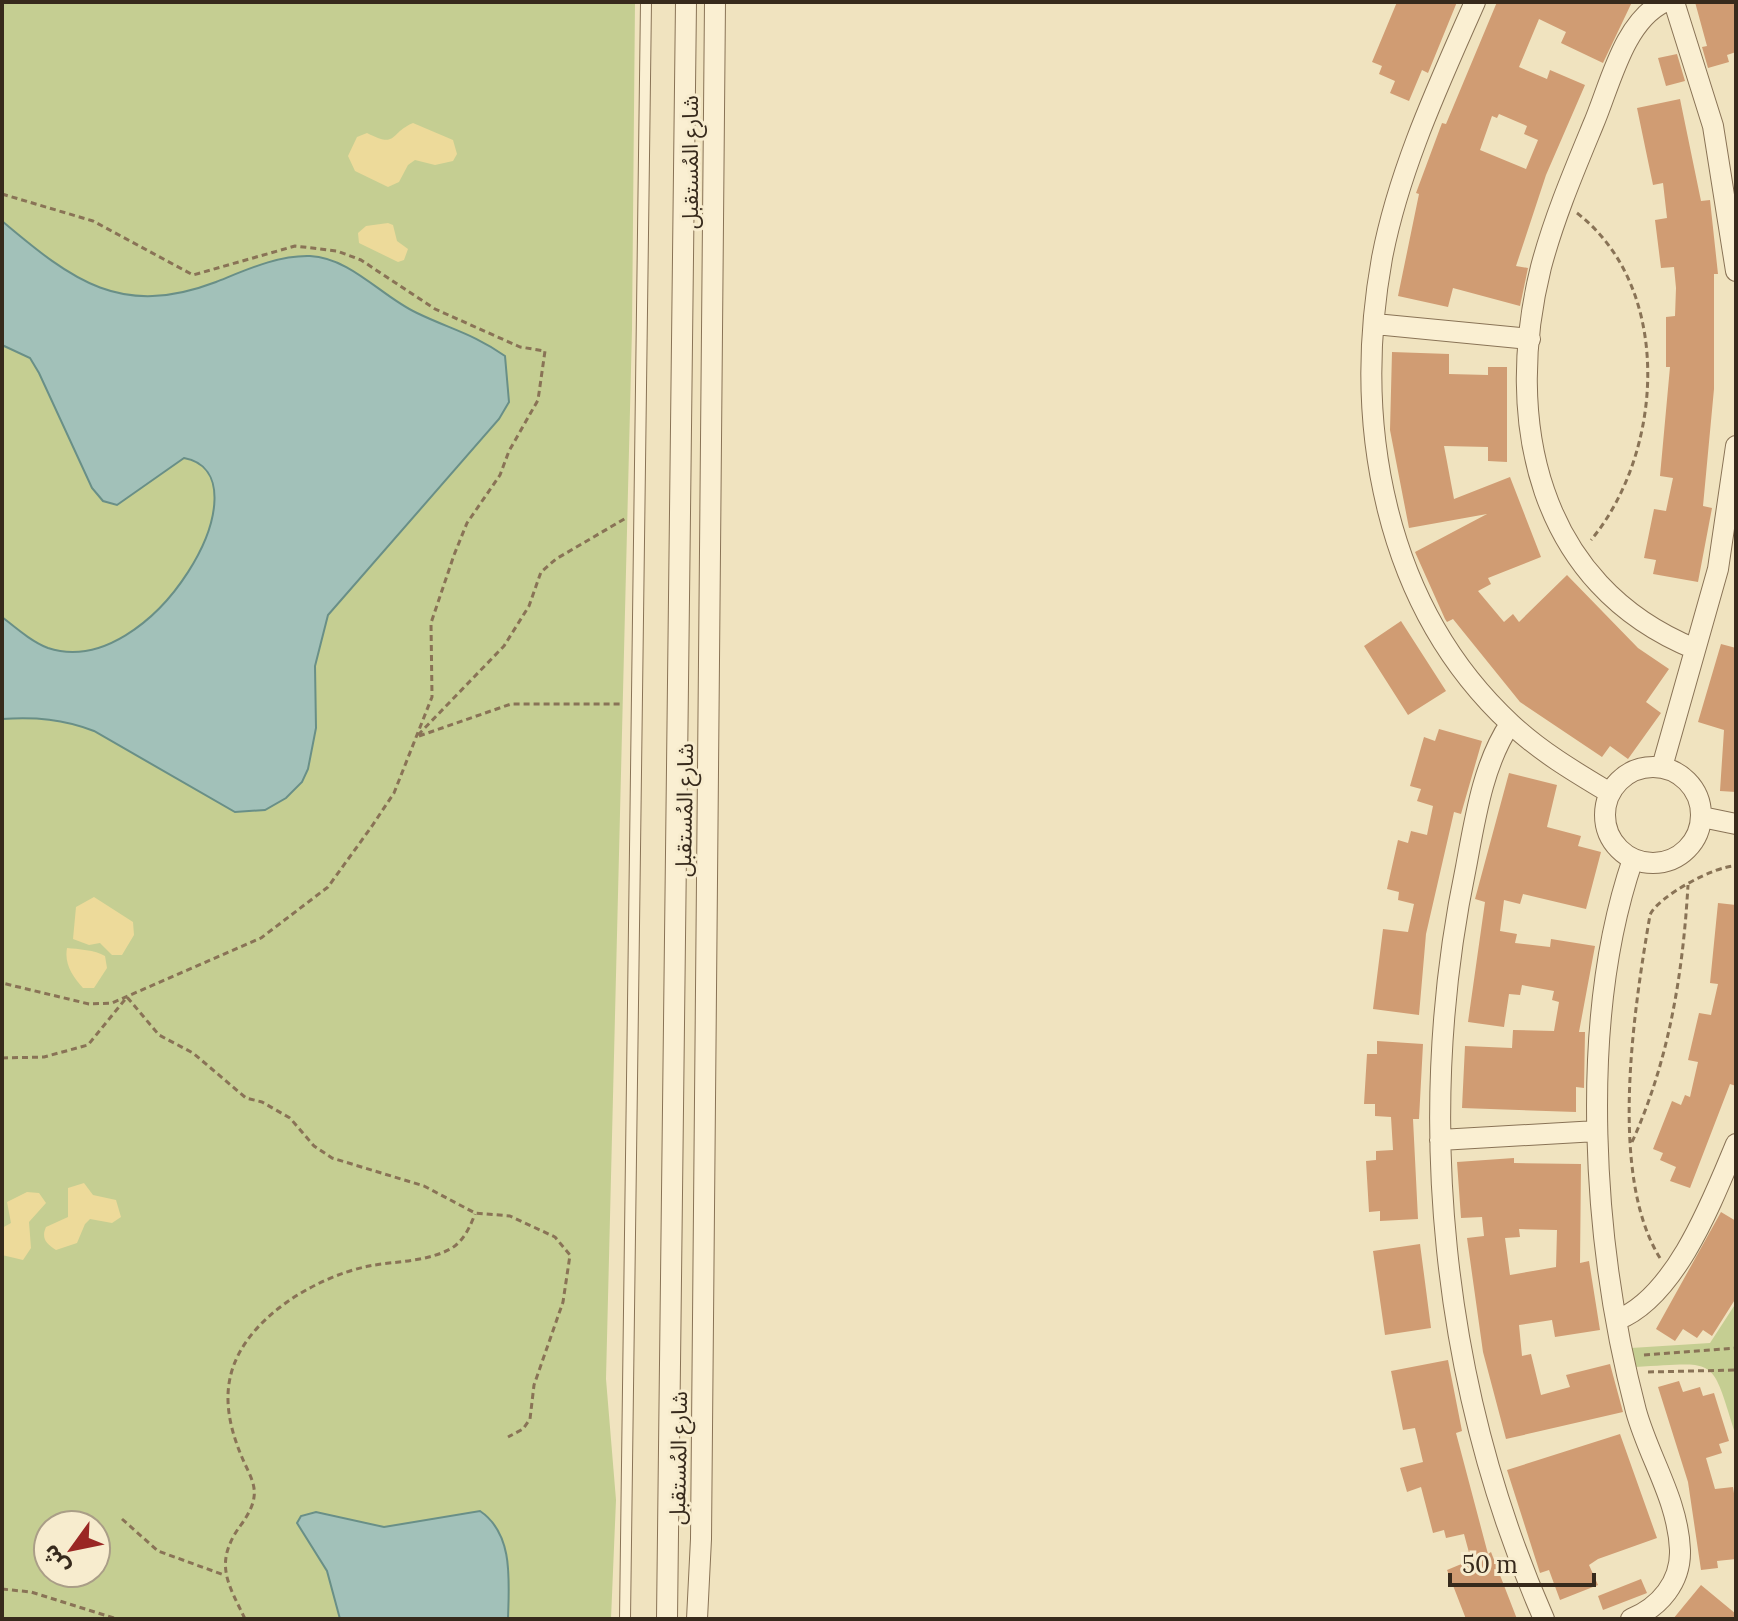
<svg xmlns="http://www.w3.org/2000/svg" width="1738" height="1621" font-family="Lora,'Noto Sans Arabic',serif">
  <rect width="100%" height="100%" fill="#f0e3bf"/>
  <!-- green -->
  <path fill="#c5ce92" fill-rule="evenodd" d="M2 2H635L632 329 606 1379 616 1500 611 1619H2ZM48 1525H96V1573H48Z
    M1736 1303V1436C1710 1354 1719 1363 1635 1367L1631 1348 1710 1343Z"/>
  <!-- sand -->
  <path fill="#edda9a" d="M413 123 453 140 457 154 453 161 435 165 415 160 408 165 399 182 388 187 355 171 348 156 357 137 367 133C398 149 389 133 413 123Z
    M388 223 393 225 397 241 408 249 404 260 398 262 359 243 358 233 366 226Z
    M94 897 133 922 134 935 122 955H112L100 943 89 945 73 939 76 907Z
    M67 948C78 949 95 950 105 956L107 968 94 988H83C73 977 64 964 67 948Z
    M84 1183 93 1195 116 1200 121 1217 112 1223 90 1219 85 1224 77 1243 56 1250C46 1244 41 1238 46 1227L68 1217V1188Z
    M27 1192 39 1193 46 1203 29 1222 31 1248 23 1260 2 1255V1228L11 1223 7 1202Z"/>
  <!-- water -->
  <path fill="#a2c1b9" stroke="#698f87" stroke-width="2" d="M2 221C73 281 121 318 216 282 246 270 278 255 310 256 351 258 382 297 417 313 450 329 474 334 505 356L509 402 499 419 328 615 315 666 316 728 308 769 302 782 286 798 265 810 235 812 94 731C63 719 36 717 2 719V617C16 628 32 642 48 648 152 683 272 474 184 458L117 505 103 501 92 488 39 373 30 358 2 345Z
    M480 1511C514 1534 509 1581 508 1619H340L327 1571 297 1523 301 1516 316 1512 384 1527Z"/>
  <!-- building -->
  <path fill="#d09c73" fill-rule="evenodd" d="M1397 2H1457L1428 73 1422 70 1409 101 1390 93 1395 81 1379 74 1382 66 1372 62Z
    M1497 2H1632L1603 63 1561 43 1566 32 1539 19 1519 67 1547 79 1550 70 1585 85 1546 175 1516 266 1528 268 1520 306 1453 288 1448 307 1398 296 1419 194 1416 193 1442 123 1446 124ZM1499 114 1527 126 1524 134 1538 140 1526 169 1480 150 1492 116 1497 118Z
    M1695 2H1736V52L1727 55 1729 62 1708 68 1702 47 1707 46Z
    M1677 54 1685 81 1666 86 1658 58Z
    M1680 99 1701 201 1710 200 1718 274H1714V389L1703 506 1712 508 1698 582 1653 574 1656 560 1644 558 1654 509 1666 511 1673 478 1660 476 1670 367H1666V317L1675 316 1676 288 1674 267 1661 268 1655 220 1667 218 1663 183 1653 185 1637 108Z
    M1392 352 1449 354V374L1488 375V367H1507V462L1488 461V447L1444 446 1454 499 1510 477 1541 557 1488 578 1491 584 1478 591 1504 622 1513 614 1519 622 1567 575 1638 648 1669 669 1646 702 1661 713 1628 759 1610 746 1602 757 1520 702 1453 619 1447 622 1445 619 1415 552 1487 514 1409 528 1390 430Z
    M1401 621 1446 691 1408 715 1364 646Z
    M1721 644 1736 648V792L1720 791 1724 730 1698 722Z
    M1439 729 1482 741 1461 814 1454 812 1426 934 1419 1015 1373 1009 1383 929 1408 932 1414 904 1398 900 1399 892 1387 889 1398 840 1408 843 1411 831 1427 835 1433 806 1417 801 1421 789 1410 786 1424 737 1435 741Z
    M1509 773 1557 785 1547 827 1581 836 1578 846 1601 852 1586 909 1523 894 1520 904 1504 900 1500 931 1517 934 1515 943 1550 947 1551 939 1595 946 1579 1032H1585L1584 1088 1576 1087V1112L1462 1108 1465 1046 1512 1048 1513 1030 1554 1031 1559 1002 1552 1000 1554 991 1522 985 1520 995 1509 994 1504 1027 1468 1022 1485 902 1475 899Z
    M1718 903 1736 905V1086L1730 1084 1690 1188 1670 1181 1676 1167 1660 1160 1663 1153 1653 1149 1672 1101 1681 1105 1685 1095 1690 1097 1698 1062 1688 1060 1699 1013 1711 1015 1718 984 1710 983Z
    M1377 1041 1423 1044 1419 1119H1413L1418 1219 1380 1221V1211L1369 1212 1366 1161 1376 1160V1151L1393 1150 1391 1117 1375 1116V1104H1364L1367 1054H1377Z
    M1514 1158V1163L1581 1164 1580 1263 1589 1261 1600 1330 1555 1337 1552 1320 1519 1325 1522 1356 1531 1354 1541 1395 1570 1387 1566 1375 1610 1364 1623 1412 1506 1439 1483 1352 1467 1238 1484 1236 1482 1217 1461 1218 1457 1162ZM1519 1229 1557 1230 1556 1267 1510 1275 1505 1238 1520 1237Z
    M1721 1212 1736 1221V1298L1712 1336 1703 1330 1697 1338 1683 1329 1675 1341 1656 1329Z
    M1420 1244 1431 1328 1385 1335 1373 1251Z
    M1448 1360 1462 1431 1456 1433 1488 1554 1491 1552 1517 1619H1466L1447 1570 1471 1560 1464 1534 1446 1538 1444 1530 1433 1533 1421 1487 1407 1492 1400 1468 1423 1462 1415 1428 1403 1430 1391 1371Z
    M1679 1381 1683 1392 1700 1387 1703 1396 1714 1393 1729 1441 1719 1444 1722 1453 1706 1458 1715 1489 1733 1487 1736 1506V1559L1717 1561 1718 1568 1701 1570 1688 1482 1658 1387Z
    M1620 1434 1657 1538 1598 1559 1589 1565 1598 1585 1560 1600 1549 1570 1540 1573 1507 1470Z
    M1641 1579 1647 1593 1603 1610 1598 1596Z
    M1701 1585 1736 1614V1619H1673Z"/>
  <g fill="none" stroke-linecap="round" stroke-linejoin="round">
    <defs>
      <path id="service" d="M625 1619 646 2"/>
      <path id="minor" d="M1475 2C1439 84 1399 169 1382 258 1352 424 1384 606 1511 724 1541 752 1575 772 1610 793
        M1664 2C1623 22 1610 86 1593 125 1574 171 1554 218 1541 267 1503 420 1537 585 1695 649
        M1674 2 1713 126 1736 271
        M1375 324 1530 339
        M1510 724C1483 764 1475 819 1466 867 1414 1116 1441 1385 1544 1619
        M1605 815a48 48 0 1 1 96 0a48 48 0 1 1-96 0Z
        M1662 767 1718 569 1736 446
        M1702 817 1736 824
        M1440 1140 1597 1131
        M1617 1320C1676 1297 1713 1199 1736 1144
        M667 1619 686 2
        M697 1619 701 1539 715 2
        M1631 1619C1660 1607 1681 1582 1680 1550 1678 1500 1649 1458 1636 1411 1593 1247 1577 1022 1633 859"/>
    </defs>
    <!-- service casing -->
    <use href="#service" stroke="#897356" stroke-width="12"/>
    <!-- minor casing -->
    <use href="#minor" stroke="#897356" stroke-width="22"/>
    <!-- path -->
    <path stroke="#897356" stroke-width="3" stroke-dasharray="6 4" stroke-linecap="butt" d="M2 194 93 221 193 275 295 246 337 251 361 260 435 309 520 347 545 351 538 400 509 451 500 475 467 523 454 555 431 623 432 697 394 793 372 826 328 887 261 938 112 1003 89 1004 2 983
      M1577 213C1674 288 1664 452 1591 540
      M418 735 504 646 529 606 541 572 556 559 626 518
      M419 736 511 704H621
      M2 1058 44 1057 88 1045 127 997 159 1035 193 1053 246 1098 262 1102 290 1118 314 1146 332 1158 424 1186 475 1213 510 1216 555 1237 570 1255 563 1302 534 1385 530 1419 523 1429 508 1437
      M1632 1142C1669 1061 1683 973 1688 885
      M1660 1258C1608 1175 1634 1009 1650 915 1657 897 1716 865 1736 866
      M1644 1355 1736 1348
      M1648 1372 1736 1370
      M122 1519 158 1551 224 1575
      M2 1589 31 1592 117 1619
      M245 1619C229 1585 214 1565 238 1529 244 1521 253 1508 254 1497 256 1485 249 1473 244 1462 232 1435 223 1404 231 1374 245 1319 315 1277 369 1266 395 1261 428 1262 452 1248 464 1240 470 1227 475 1214"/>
    <!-- service -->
    <use href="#service" stroke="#faefd2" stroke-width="10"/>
    <!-- minor -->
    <use href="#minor" stroke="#faefd2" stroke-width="20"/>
  </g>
  <g text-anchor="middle" stroke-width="6" stroke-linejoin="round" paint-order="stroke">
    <!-- street labels -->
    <g font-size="22" fill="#372a1c" stroke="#f7ecce">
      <text transform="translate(690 162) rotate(-90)" y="8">شارع المُستقبل</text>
      <text transform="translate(684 810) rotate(-89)" y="8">شارع المُستقبل</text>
      <text transform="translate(678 1458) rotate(-89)" y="8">شارع المُستقبل</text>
    </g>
  </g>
  <!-- border -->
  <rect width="1738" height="1621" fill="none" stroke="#372a1c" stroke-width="8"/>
  <!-- north arrow -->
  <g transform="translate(72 1549) rotate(237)"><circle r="38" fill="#f7ecce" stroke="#aa9e87" stroke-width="2"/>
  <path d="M0-6L14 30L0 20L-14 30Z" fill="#9a2724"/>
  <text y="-12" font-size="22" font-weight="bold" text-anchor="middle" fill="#372a1c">ش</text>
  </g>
  <!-- scale -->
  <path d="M1450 1573v12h144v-12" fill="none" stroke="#372a1c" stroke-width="4"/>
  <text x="1462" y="1573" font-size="24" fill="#372a1c" stroke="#f7ecce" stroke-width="6" paint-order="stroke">50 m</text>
</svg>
